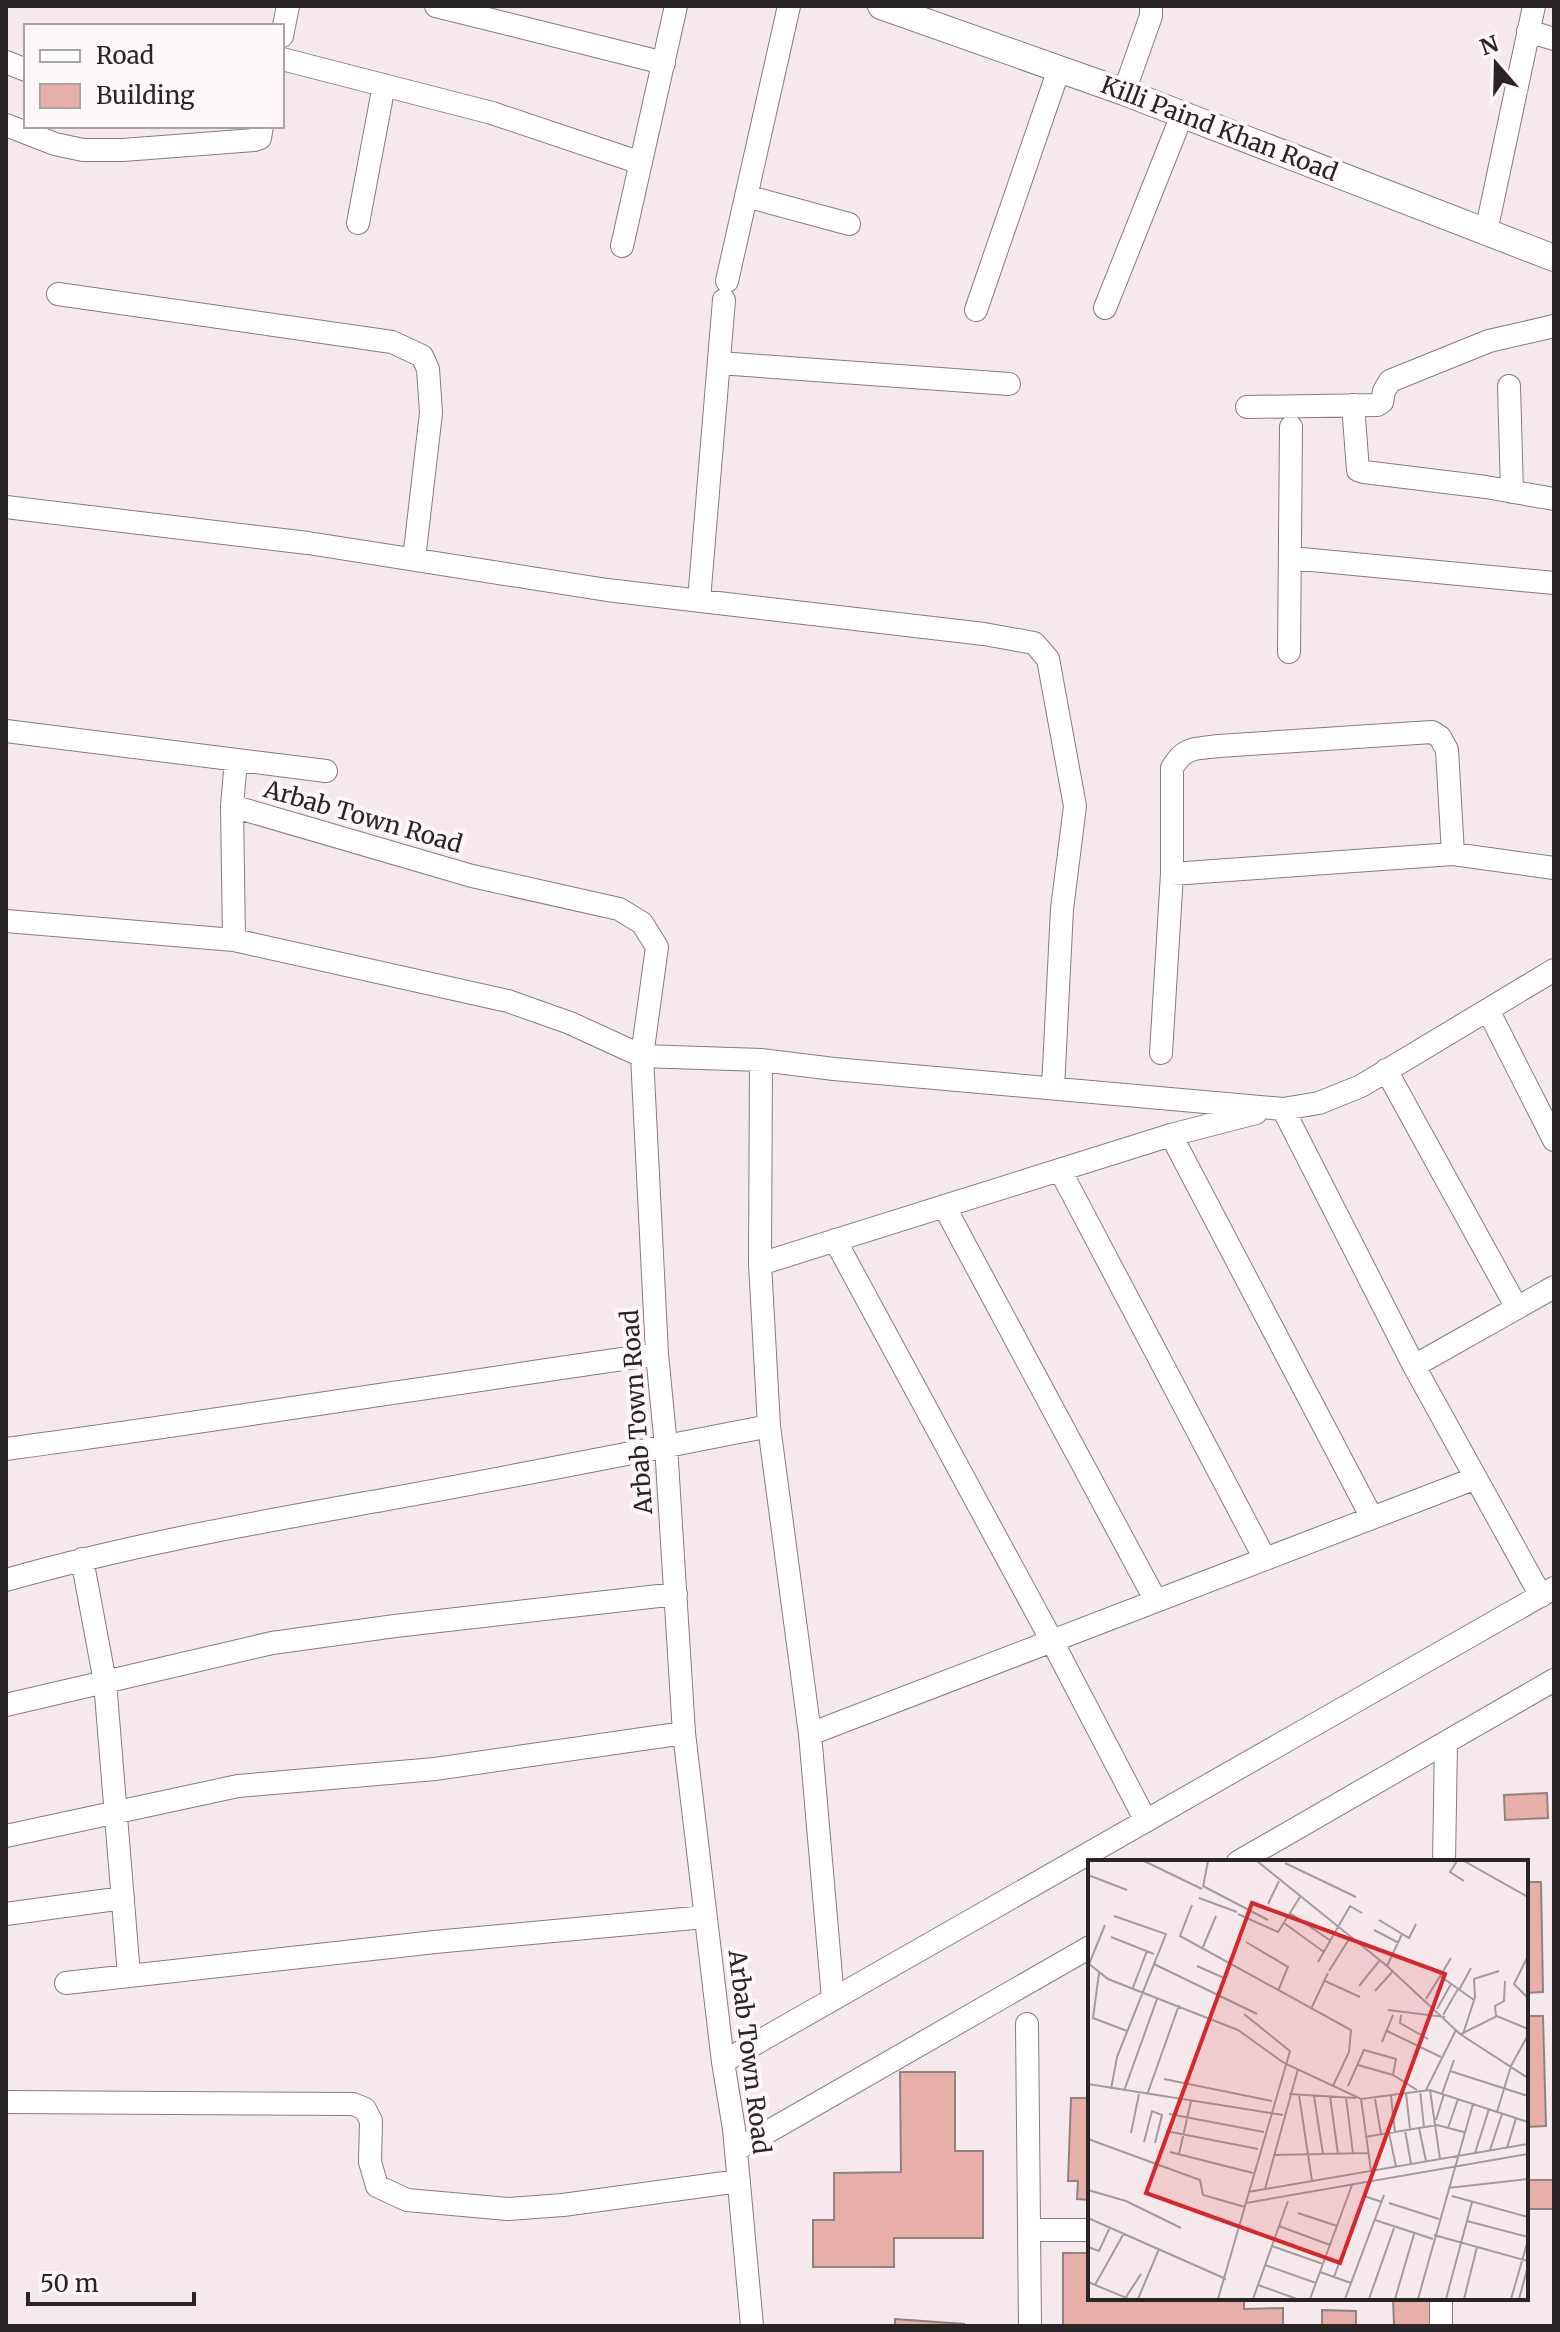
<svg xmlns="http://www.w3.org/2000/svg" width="1560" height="2332" font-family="Merriweather,serif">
  <rect width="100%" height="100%" fill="#f5e9ed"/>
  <!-- building -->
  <path fill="#e7afa7" stroke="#8e8381" stroke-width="2" d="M1547 1793 1548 1818 1505 1820 1504 1795Z
    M1526 1882H1541L1543 1992 1526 1993Z
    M1526 2016H1543L1546 2126 1526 2127Z
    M900 2072H955V2151H983V2238H894V2267H813V2220H834V2173L901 2172Z
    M1071 2098H1090V2200L1077 2199 1078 2181H1068Z
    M1526 2180H1554V2209H1526Z
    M1063 2253H1090V2298H1244V2309L1283 2308V2326H1063Z
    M1393 2298H1431L1432 2326H1394Z
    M1322 2310 1356 2311V2326H1322Z
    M895 2319 964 2324V2326H895Z"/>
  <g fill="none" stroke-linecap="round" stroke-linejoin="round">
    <defs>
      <path id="minor" d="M436 6 664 63
        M1528 31 1554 39
        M282 36 288 6
        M282 59 492 113 641 163
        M6 62 26 70
        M1124 92 1151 16V6
        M6 125 55 144 83 150H123L254 140 260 138 262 126
        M746 196 849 224
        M358 223 384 85
        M1486 232 1534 6
        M622 246 676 6
        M727 281 789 6
        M58 294 392 342 422 356 428 369 431 413 414 559
        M1105 308 1182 115
        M976 310 1059 69
        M719 363 1009 384
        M1509 386 1512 492
        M1353 405 1358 470 1364 472 1486 487 1554 499
        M1247 407 1377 405 1382 402 1384 391 1390 381 1489 341 1554 326
        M6 507 308 543 607 590 984 634 1034 643 1048 659 1075 806 1062 909 1053 1088
        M1291 558 1554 583
        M699 600 724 300
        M1289 652 1291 427
        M6 731 326 771
        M232 806 472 876 619 909 642 923 657 947 642 1056 657 1354 666 1446 684 1733 723 2062 734 2129 752 2326
        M1172 874 1453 854 1554 868
        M6 921 234 940 508 1001 570 1023 642 1056 761 1060 834 1069 1283 1109 1319 1103 1361 1086 1554 970
        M234 940 232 806 236 760
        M1488 1010 1554 1140
        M1161 1053 1172 874V768C1185 746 1195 749 1219 746L1432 732 1440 737 1447 750 1453 854
        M761 1060 760 1264 769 1426 810 1734 833 1999
        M1386 1070 1517 1308
        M1283 1109 1414 1366 1541 1596
        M1171 1135 1372 1518
        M1060 1170 1265 1559
        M944 1206 1156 1601
        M835 1240 1052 1641 1146 1821
        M760 1264 1171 1135 1256 1113
        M1414 1366 1554 1287
        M6 1449C223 1420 440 1385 657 1354
        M82 1559 105 1682 129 1975
        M6 1580C135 1543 267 1521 399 1497 522 1475 646 1450 769 1426
        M6 1705 272 1643 395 1626 676 1594
        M810 1734 1476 1478
        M6 1836 238 1786 435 1769 684 1733
        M1238 1862 1554 1680
        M1444 1862 1446 1743
        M6 1914 123 1898
        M66 1983 435 1942 705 1917
        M1027 2024 1030 2326
        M723 2062 1554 1588
        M6 2102 353 2104 365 2109 371 2121 370 2162 377 2186 407 2200 508 2209 563 2205 739 2181
        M736 2150 1090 1947
        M1030 2230H1090
        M1441 2298V2326"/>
      <path id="tertiary" d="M881 6 1124 92 1554 258"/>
    </defs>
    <!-- minor casing -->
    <use href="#minor" stroke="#867c7f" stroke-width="24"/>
    <!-- tertiary casing -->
    <use href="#tertiary" stroke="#867c7f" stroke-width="28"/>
    <!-- minor -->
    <use href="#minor" stroke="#fff" stroke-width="22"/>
    <!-- tertiary -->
    <use href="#tertiary" stroke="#fff" stroke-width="26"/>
  </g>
  <g text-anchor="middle" stroke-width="8" stroke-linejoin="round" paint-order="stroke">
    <!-- street labels -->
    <g font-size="24" fill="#292526" stroke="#fff8fa">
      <text transform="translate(1219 129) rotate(21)" y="8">Killi Paind Khan Road</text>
      <text transform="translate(363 817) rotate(16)" y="8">Arbab Town Road</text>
      <text transform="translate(637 1412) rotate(-94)" y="8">Arbab Town Road</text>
      <text transform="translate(749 2052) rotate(83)" y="8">Arbab Town Road</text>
    </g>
  </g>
  <!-- overview -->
  <g transform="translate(1088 1860)">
    <rect width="440" height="440" fill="#f5e9ed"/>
    <path fill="none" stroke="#a39b9d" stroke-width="2" d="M56 1 114 29M169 1 299 106 372 174 440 218M369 1 362 12 376 21M376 1 440 37M197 3 268 37M0 15 39 30M115 26 180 60M115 27 120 1M111 38 149 52M180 44 191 21M104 45 92 76 263 170 261 192 245 226M202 53 243 81M150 54 190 72 212 37M291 60 321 78 328 64M196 63 236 92M286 70 311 83M23 77 66 94M158 82 200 107 190 131M115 87 128 56M440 96 426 124 440 138M230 102 262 46 274 53M0 103 20 119 150 170 196 203 273 239 342 230 440 262M1 104 17 65M66 104 169 154M109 106 136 118M299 106 314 74M241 111 263 76M11 113 5 158 39 171M352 116 386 140M237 121 272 137M271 126 292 100M44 130 59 91M371 130 383 108M287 131 305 111M338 139 363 98M223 149 240 113M349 149 363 124M300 150 357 157M313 155 312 163 340 179M355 155 370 129M408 156 407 146 416 141 417 121M299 171 353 197M373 174 409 156 440 169M375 174 387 137 386 119 411 111M294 182 305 155M270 205 305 215 329 230M362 211 440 236M76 219 184 241M0 224 195 255M260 226 276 190 308 199 305 215M23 229 29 197 78 74 26 56M332 230 336 267M338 230 368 170M342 230 352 299M36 231 69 139M318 233 322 269M201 234 268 238M354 234 366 200M59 235 91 145M211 235 224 321M226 236 235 294M242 236 250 294M303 236 307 272M258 237 265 294M273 239 283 311M287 239 293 274M409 252 423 206 440 175M81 254 176 272M348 260 356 234M331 268 338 301M360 268 370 239M317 270 323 304M78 271 170 289M43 273 51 234M301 273 308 307M277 277 349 265 376 272M0 279 112 320 115 335 157 347M56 282 64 251 74 255 67 283M419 288 428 258M402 290 414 254M82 292 165 313M387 293 401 249M91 294 103 241M186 295 280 293M360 328 440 319M177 329 210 209M0 330 38 341 93 368M160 332 440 284M364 336 440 357M158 343 440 294M301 343 351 359M210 353 249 366M0 358 138 419M287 360 345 379M379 361 440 377M191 366 242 385M346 375 440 401M184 386 235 404M0 387 11 391 22 367M177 405 228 423M232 412 263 423M246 417 276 336 294 342M0 422 41 439M7 425 36 373M170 425 209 439M38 437 53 414M50 439 71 389M130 439 202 191 156 154M165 439 200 341M222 439 264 325M257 439 296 335M281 439 306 368M307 439 326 374M330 439 385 244M358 439 384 342M376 439 389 387M423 439 440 380M431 439 440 406"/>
    <path fill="#d62828" fill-opacity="0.15" stroke="#d62828" stroke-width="4" d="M164 43 357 114 252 403 58 333Z"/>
    <rect width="440" height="440" fill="none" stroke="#292526" stroke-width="4"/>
  </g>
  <!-- border -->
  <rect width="1560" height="2332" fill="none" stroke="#292526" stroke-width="16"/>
  <!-- legend -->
  <rect x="24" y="24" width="260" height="104" fill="#fff8fa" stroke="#a9a4a5" stroke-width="2"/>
  <rect x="40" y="50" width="40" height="12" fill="#ffffff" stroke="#a9a4a5" stroke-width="2"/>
  <text x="96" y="64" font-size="24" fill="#292526">Road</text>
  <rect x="40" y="84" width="40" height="24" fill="#e7afa7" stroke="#a9a4a5" stroke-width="2"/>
  <text x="96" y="104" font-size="24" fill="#292526">Building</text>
  <!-- north arrow -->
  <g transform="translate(1496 64) rotate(340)" stroke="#fff8fa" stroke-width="6" paint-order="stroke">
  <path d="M0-6L14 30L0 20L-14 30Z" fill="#292526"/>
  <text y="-12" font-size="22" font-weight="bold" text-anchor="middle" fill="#292526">N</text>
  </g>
  <!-- scale -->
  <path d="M28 2292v12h166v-12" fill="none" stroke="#292526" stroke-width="4"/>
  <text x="40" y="2292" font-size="24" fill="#292526" stroke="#fff8fa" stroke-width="6" paint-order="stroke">50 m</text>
</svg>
